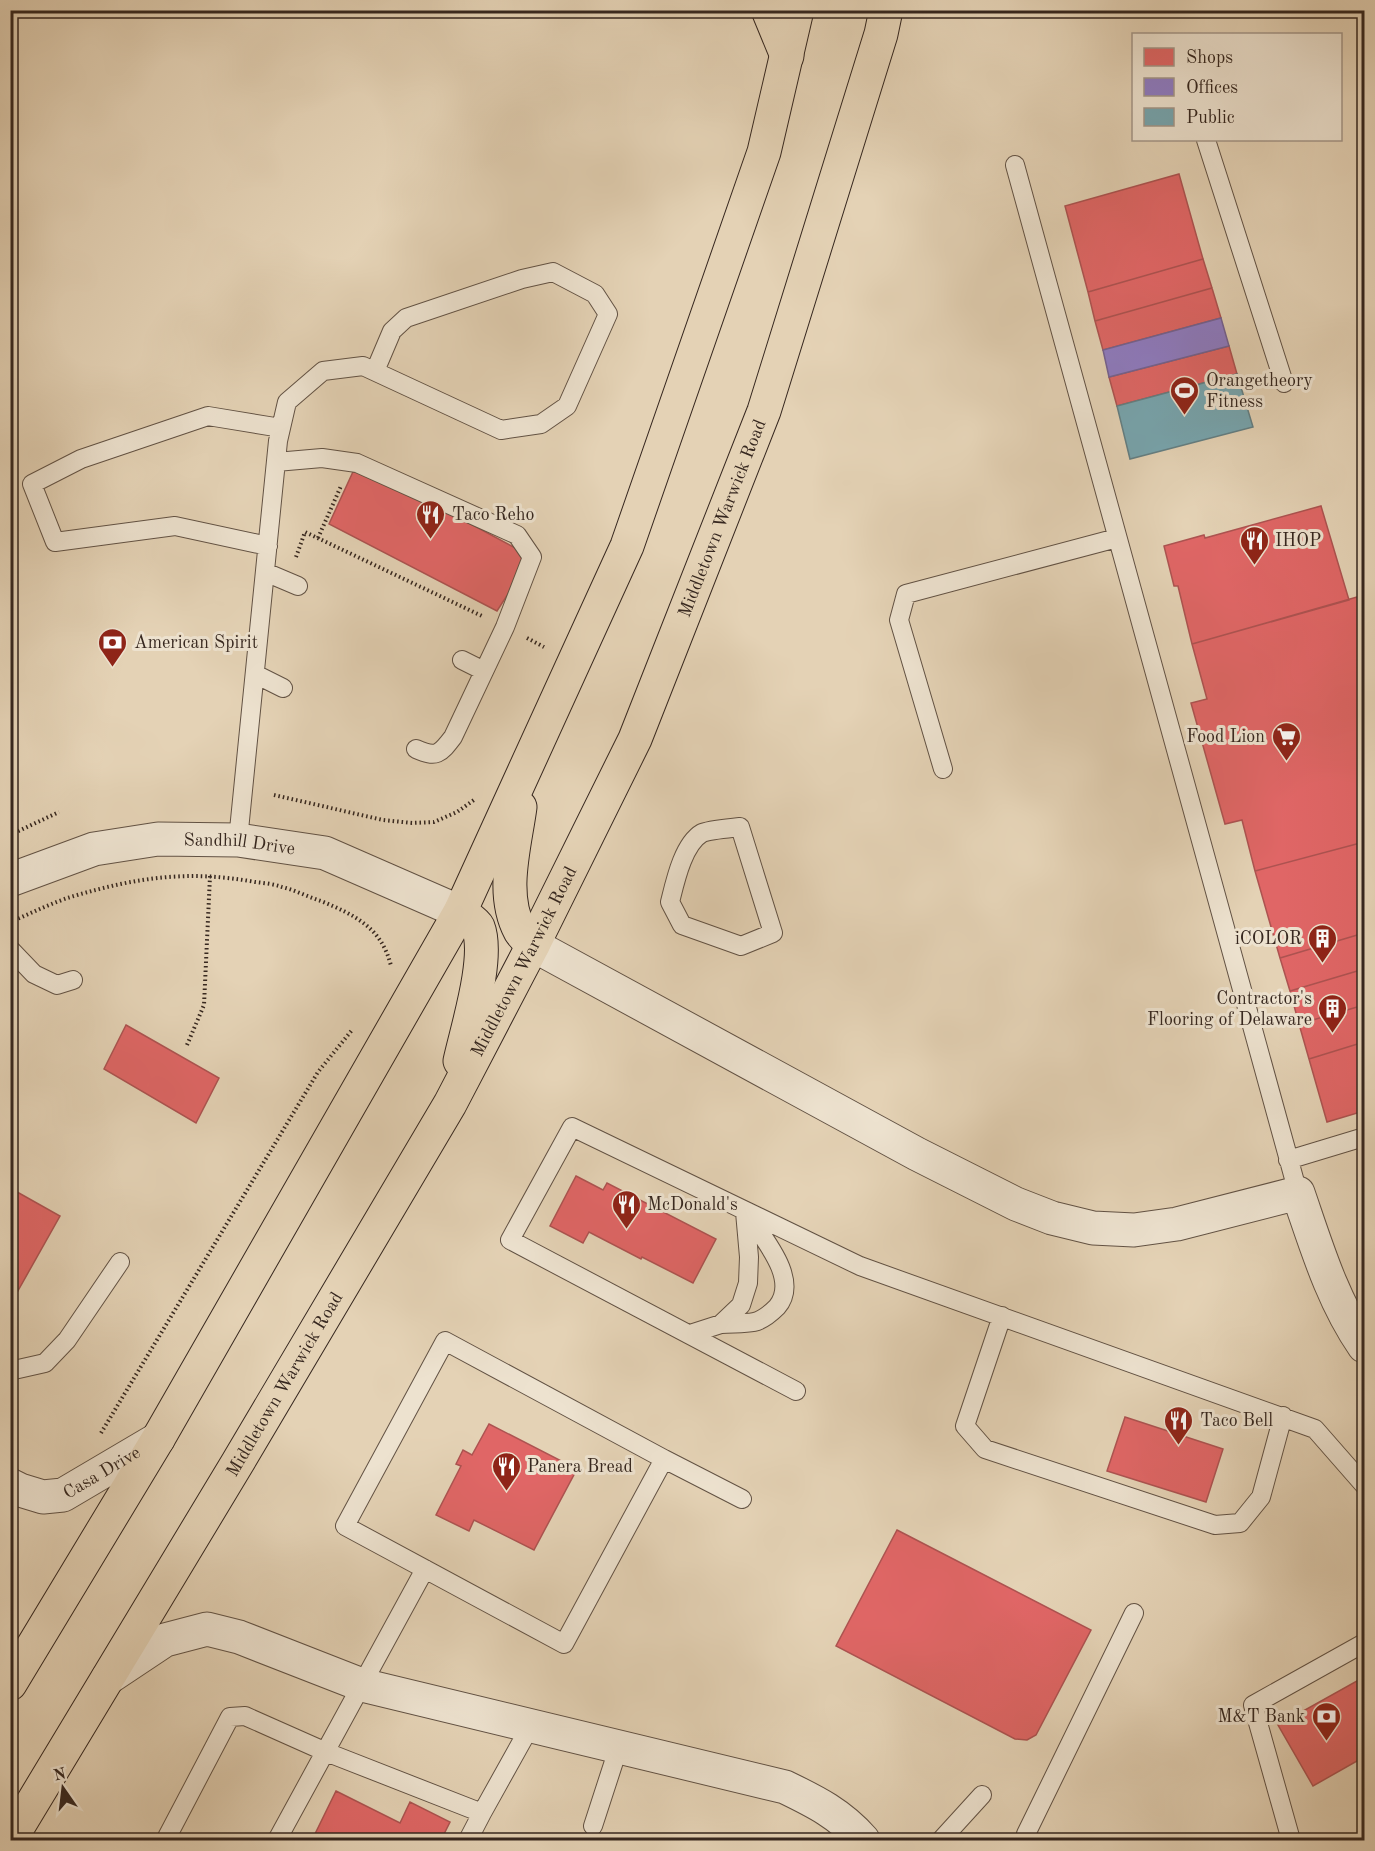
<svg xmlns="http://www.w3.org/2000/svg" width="1375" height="1851" font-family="'Old Standard TT',serif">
  <rect width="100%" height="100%" fill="#e4d2b5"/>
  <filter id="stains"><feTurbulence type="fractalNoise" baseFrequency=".00333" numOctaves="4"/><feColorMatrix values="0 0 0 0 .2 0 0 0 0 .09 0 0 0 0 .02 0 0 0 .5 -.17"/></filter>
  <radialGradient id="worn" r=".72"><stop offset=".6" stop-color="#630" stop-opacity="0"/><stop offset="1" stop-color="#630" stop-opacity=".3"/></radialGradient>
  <!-- shops -->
  <path fill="#e06666" stroke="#ad5351" stroke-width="1.5" d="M1179 174 1203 259 1088 292 1065 206Z
    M1203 259 1212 288 1095 321 1088 292Z
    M1212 288 1221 318 1103 350 1095 321Z
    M1229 346 1237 374 1117 406 1109 377Z
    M357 463 532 557 497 611 329 524Z
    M1321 506 1349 600 1192 644 1178 586H1174L1164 546 1204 535 1205 538Z
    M1364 595V842L1255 871 1242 820 1225 824 1191 703 1207 699 1192 644Z
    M1364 842V933L1280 958 1255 871Z
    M1364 933V969L1290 991 1280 958Z
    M1364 969V1005L1299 1024 1290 991Z
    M1364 1005V1042L1309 1059 1299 1024Z
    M126 1025 219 1078 196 1123 104 1069Z
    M1364 1042V1111L1327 1122 1309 1059Z
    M576 1176 603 1190 607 1183 716 1239 693 1283 642 1257 641 1259 589 1232 583 1243 550 1226Z
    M10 1188 60 1216 10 1305Z
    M1125 1417 1223 1449 1206 1502 1107 1471Z
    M489 1424 577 1469 534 1550 474 1520 469 1531 436 1515 461 1466 456 1464 463 1450 472 1455Z
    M897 1530 1091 1630 1036 1735 1027 1740 1015 1739 836 1646Z
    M1364 1677V1757L1313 1786 1278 1725Z
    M336 1791 400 1823 410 1802 450 1822 441 1840H312Z"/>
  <!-- offices -->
  <path fill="#8e7cc3" stroke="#746292" stroke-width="1.5" d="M1221 318 1229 346 1109 377 1103 350Z"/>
  <!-- public -->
  <path fill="#76a5af" stroke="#637f84" stroke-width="1.5" d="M1237 374 1253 427 1130 459 1117 406Z"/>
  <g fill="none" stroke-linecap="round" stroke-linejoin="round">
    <defs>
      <path id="lane" d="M1206 140 1284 383
        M1015 165 1298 1193
        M276 462 322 458 357 463 517 535 532 557 505 627 453 737C440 754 437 758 416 749
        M268 546 175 526 55 542 32 484 81 459 208 416 281 428
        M265 572 298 586
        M462 660 484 671
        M255 674 283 688
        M943 769 899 620 906 594 1117 538
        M740 827 773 933 741 946 682 925 670 902C675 882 683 844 702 833 708 830 732 828 740 827Z
        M238 840 278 441 287 402 323 371 363 366 501 430 541 424 567 406 608 314 595 294 553 272 522 279 406 318 392 331 375 371
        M10 949 34 974 57 985 73 980
        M1288 1160 1364 1137
        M1002 1316 965 1426 985 1449 1215 1525 1240 1523 1261 1497 1283 1416
        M721 1324C732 1323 744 1324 754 1322 763 1320 771 1313 777 1307 801 1279 761 1236 746 1212
        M690 1334 721 1324 741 1305 748 1283 749 1257 745 1212
        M445 1341 664 1459 564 1644 345 1526Z
        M10 1367 14 1370 45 1363 67 1340 120 1262
        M796 1391 510 1240 572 1127 860 1266 1315 1429 1364 1485
        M664 1459 742 1499
        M593 1826 619 1746
        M1026 1834 1134 1613
        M167 1840 166 1839 230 1717 245 1716 326 1752 482 1813 531 1725
        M277 1840 425 1569
        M468 1840 482 1813
        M941 1840 982 1795
        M1291 1840 1253 1705 1364 1643"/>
      <g id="street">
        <path id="s1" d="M10 880 94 849 158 839 238 840 325 853 460 912"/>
        <path d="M533 945 917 1154 1016 1204 1052 1218 1093 1228 1134 1230 1177 1224 1298 1193C1316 1245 1332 1300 1364 1346"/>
        <path id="s2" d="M10 1485 20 1490 43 1497 63 1495 158 1439"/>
        <path d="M108 1678 165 1640 207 1629 239 1637 362 1685 785 1787C816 1802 840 1814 863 1840"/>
      </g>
      <g id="primary">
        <path d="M768 10 787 56"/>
        <path d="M520 807C515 845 500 894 520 931 523 936 529 941 533 945"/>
        <path d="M460 1061C467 1029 490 957 478 927 475 921 466 917 460 912"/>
        <path d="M10 1684 158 1439 460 912 627 546 764 152 797 10"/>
        <path id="s3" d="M10 1840 238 1462 450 1104 533 945 635 739 764 411 881 34 886 10"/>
      </g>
    </defs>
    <!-- lane casing -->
    <use href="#lane" stroke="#625244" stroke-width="20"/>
    <!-- street casing -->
    <use href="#street" stroke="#625244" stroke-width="35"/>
    <!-- primary casing -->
    <use href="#primary" stroke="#36271f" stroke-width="35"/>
    <!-- path -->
    <path stroke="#36271f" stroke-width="4" stroke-dasharray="1.5 3" stroke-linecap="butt" d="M318 538 341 486
      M296 557 305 532 482 616
      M527 638 544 647
      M274 795 383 820 412 823 434 822 457 812 474 800
      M10 835 59 812
      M10 922C32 913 53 902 74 896 138 877 190 870 255 882 264 883 274 884 282 887 295 890 308 897 321 901 355 915 382 928 391 966
      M187 1045 204 1005 210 876
      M101 1433 318 1072 352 1030"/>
    <!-- lane -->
    <use href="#lane" stroke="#ede2cf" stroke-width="18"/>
    <!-- street -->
    <use href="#street" stroke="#ede2cf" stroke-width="33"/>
    <!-- primary -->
    <use href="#primary" stroke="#e4d2b5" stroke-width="33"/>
  </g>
  <!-- icons -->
  <defs>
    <symbol id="stadium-pin" viewBox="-11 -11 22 30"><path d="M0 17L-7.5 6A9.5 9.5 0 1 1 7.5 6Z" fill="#8f2418" stroke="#ede2cf"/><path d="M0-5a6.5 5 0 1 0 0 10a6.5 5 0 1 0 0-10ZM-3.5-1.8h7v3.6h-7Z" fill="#fff"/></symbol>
    <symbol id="restaurant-pin" viewBox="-11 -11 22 30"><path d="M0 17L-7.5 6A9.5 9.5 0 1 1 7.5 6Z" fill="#8f2418" stroke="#ede2cf"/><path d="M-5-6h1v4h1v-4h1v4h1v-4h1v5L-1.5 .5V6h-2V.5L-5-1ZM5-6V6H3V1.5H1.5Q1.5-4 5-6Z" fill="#fff"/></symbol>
    <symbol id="bank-pin" viewBox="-11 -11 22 30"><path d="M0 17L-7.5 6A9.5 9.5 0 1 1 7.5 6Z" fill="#8f2418" stroke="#ede2cf"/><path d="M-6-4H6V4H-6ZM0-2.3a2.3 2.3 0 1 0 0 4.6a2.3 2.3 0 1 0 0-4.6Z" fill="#fff"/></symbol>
    <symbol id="supermarket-pin" viewBox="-11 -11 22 30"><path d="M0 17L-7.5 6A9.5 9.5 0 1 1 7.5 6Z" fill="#8f2418" stroke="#ede2cf"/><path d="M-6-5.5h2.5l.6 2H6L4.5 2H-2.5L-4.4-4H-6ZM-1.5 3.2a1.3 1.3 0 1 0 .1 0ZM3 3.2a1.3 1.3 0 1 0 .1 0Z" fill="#fff"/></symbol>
    <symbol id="building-pin" viewBox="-11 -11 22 30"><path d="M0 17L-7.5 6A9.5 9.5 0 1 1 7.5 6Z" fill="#8f2418" stroke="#ede2cf"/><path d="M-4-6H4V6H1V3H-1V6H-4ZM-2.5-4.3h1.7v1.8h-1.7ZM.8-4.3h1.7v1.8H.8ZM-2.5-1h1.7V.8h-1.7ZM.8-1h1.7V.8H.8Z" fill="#fff"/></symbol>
  </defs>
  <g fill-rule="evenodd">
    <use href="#stadium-pin" x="1168" y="374" width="33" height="45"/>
    <use href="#restaurant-pin" x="414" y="498" width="33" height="45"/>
    <use href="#restaurant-pin" x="1238" y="524" width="33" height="45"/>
    <use href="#bank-pin" x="96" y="626" width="33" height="45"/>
    <use href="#supermarket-pin" x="1270" y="720" width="33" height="45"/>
    <use href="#building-pin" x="1306" y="922" width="33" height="45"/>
    <use href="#building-pin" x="1316" y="992" width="33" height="45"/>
    <use href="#restaurant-pin" x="610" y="1188" width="33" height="45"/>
    <use href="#restaurant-pin" x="1162" y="1404" width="33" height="45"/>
    <use href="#restaurant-pin" x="490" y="1450" width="33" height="45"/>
    <use href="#bank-pin" x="1310" y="1700" width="33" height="45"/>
  </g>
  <g text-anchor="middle" stroke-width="6" stroke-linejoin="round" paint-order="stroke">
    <!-- poi labels -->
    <g font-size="18" fill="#36271f" stroke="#ede2cf" text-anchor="start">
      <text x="1206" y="386">Orangetheory<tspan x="1206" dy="21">Fitness</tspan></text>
      <text x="452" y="520">Taco Reho</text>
      <text x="1275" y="546">IHOP</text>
      <text x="134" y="648">American Spirit</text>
      <text x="1265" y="742" text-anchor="end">Food Lion</text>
      <text x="1302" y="944" text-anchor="end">iCOLOR</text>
      <text x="1312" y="1004" text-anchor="end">Contractor's<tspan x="1312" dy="21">Flooring of Delaware</tspan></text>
      <text x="647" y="1210">McDonald's</text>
      <text x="1200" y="1426">Taco Bell</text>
      <text x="527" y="1472">Panera Bread</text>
      <text x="1305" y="1722" text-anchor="end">M&amp;T Bank</text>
    </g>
    <!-- street labels -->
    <g font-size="18" fill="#36271f" stroke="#ede2cf">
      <text dy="6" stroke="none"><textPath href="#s3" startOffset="1504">Middletown Warwick Road</textPath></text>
      <text dy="6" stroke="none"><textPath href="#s1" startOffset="236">Sandhill Drive</textPath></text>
      <text dy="6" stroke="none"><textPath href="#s3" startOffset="1018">Middletown Warwick Road</textPath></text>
      <text dy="6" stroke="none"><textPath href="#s3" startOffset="532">Middletown Warwick Road</textPath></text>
      <text dy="6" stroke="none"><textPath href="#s2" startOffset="100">Casa Drive</textPath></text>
    </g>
  </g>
  <!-- margin -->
  <rect width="1375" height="1851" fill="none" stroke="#e4d2b5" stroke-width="36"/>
  <rect x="12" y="12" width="1351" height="1827" fill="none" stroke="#36271f" stroke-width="3"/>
  <rect x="18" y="18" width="1339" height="1815" fill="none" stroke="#36271f" stroke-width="1.5"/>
  <!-- legend -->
  <rect x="1132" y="33" width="210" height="108" fill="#ede2cf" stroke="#a49789" stroke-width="1.5"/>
  <rect x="1144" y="48" width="30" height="18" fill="#e06666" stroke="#a49789" stroke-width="1.5"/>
  <text x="1186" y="63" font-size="18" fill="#36271f">Shops</text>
  <rect x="1144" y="78" width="30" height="18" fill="#8e7cc3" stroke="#a49789" stroke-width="1.5"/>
  <text x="1186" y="93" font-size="18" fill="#36271f">Offices</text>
  <rect x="1144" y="108" width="30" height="18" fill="#76a5af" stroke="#a49789" stroke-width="1.5"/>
  <text x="1186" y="123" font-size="18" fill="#36271f">Public</text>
  <!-- north arrow -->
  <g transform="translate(63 1788) rotate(346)" stroke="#ede2cf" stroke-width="4.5" paint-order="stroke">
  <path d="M0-4.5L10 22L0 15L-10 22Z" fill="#36271f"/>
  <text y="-9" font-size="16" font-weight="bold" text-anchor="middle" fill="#36271f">N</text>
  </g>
  <rect width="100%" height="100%" filter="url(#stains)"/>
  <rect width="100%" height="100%" fill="url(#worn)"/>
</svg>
